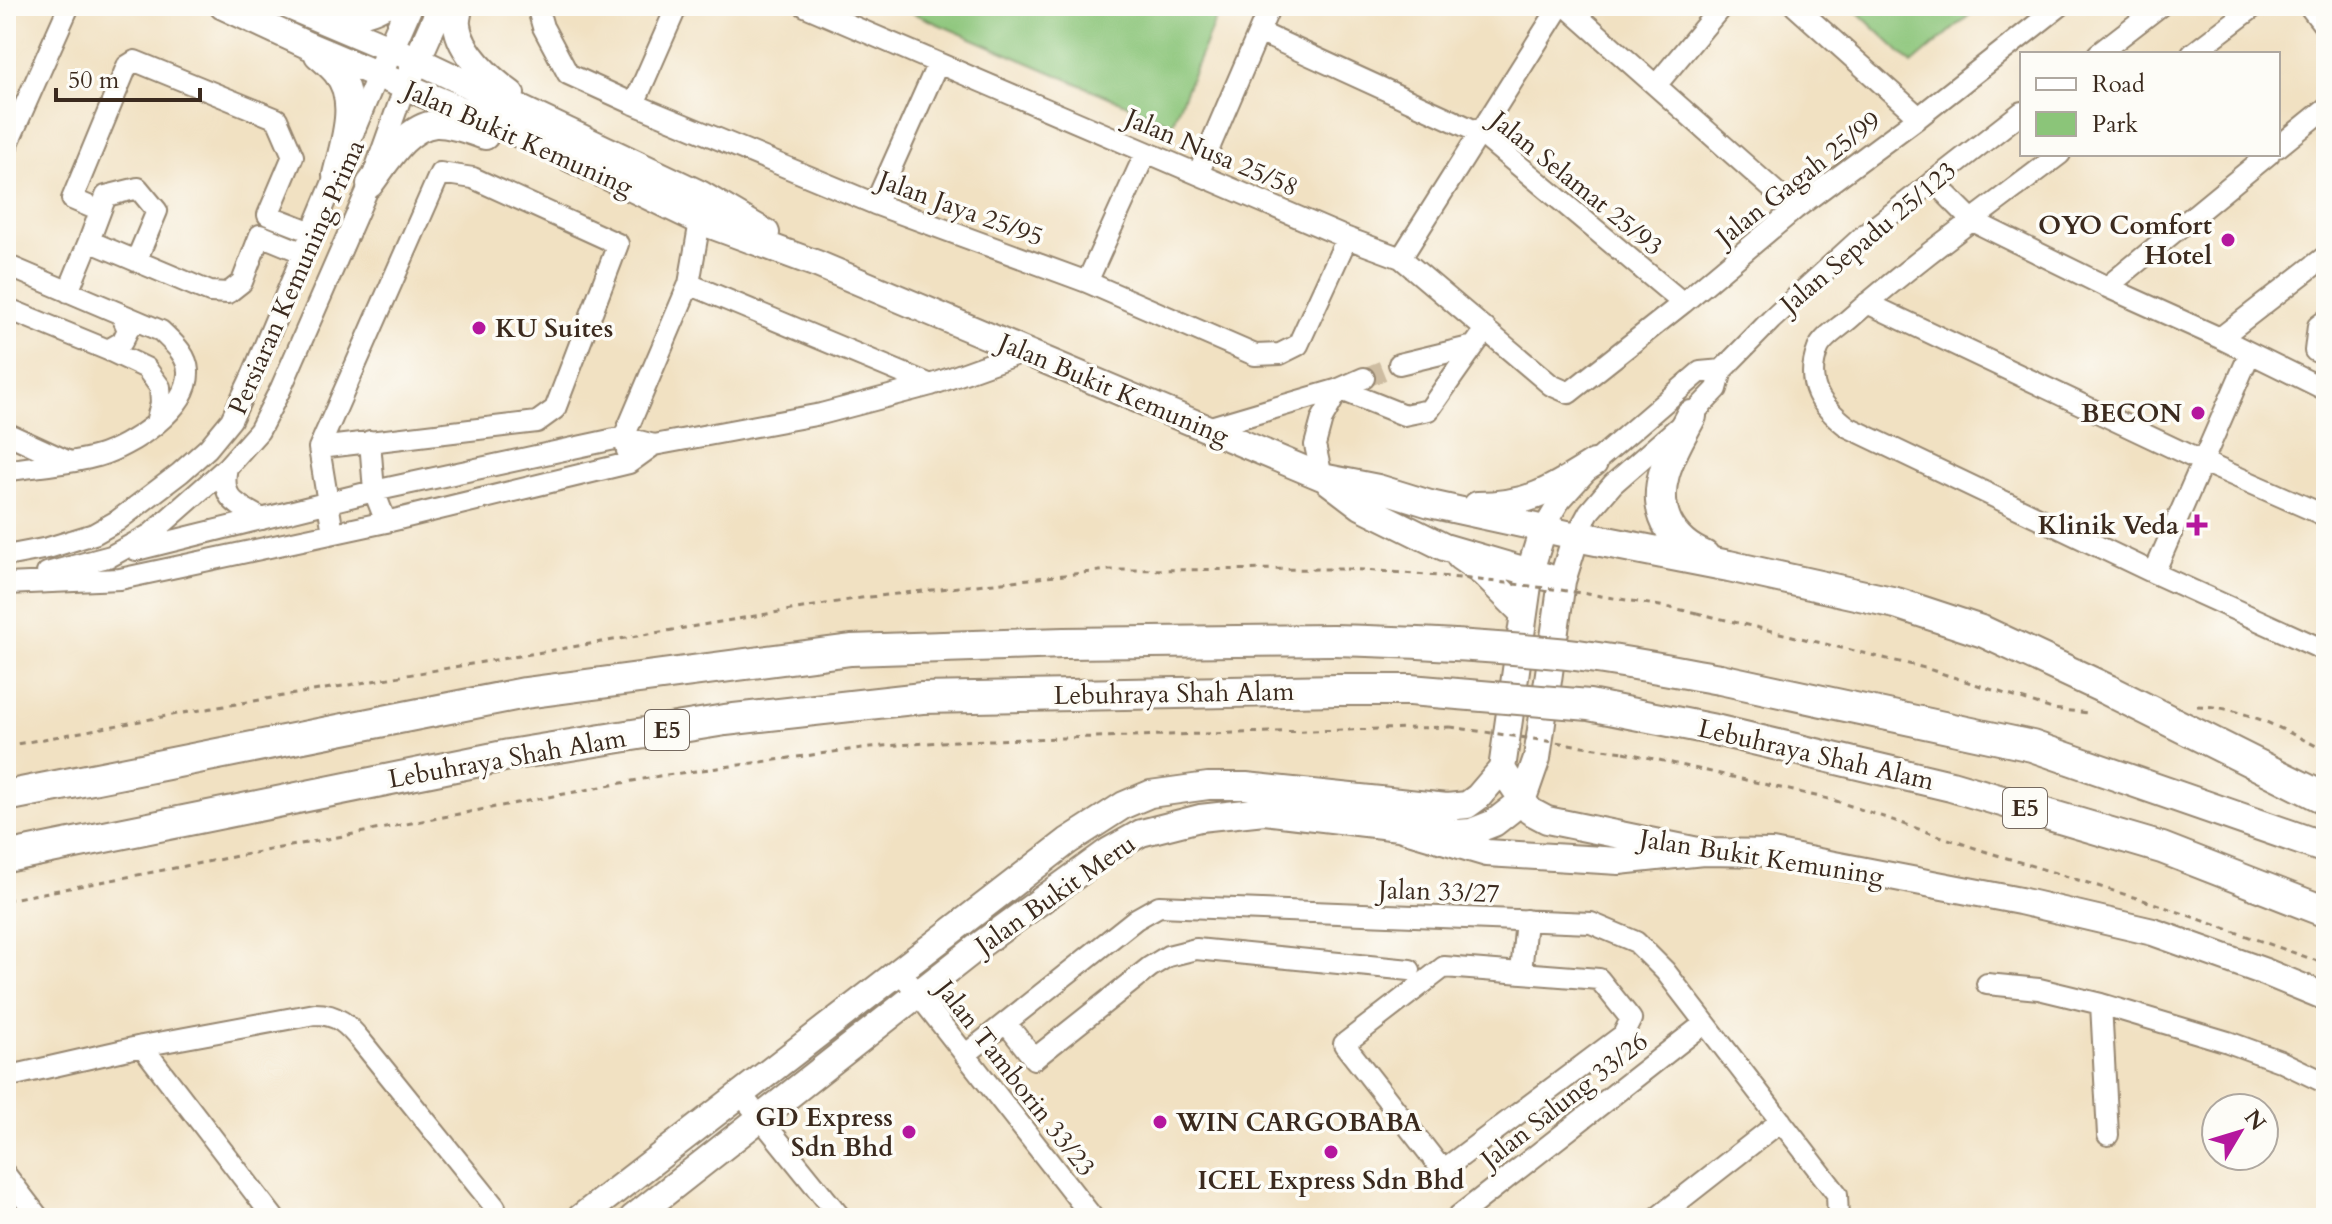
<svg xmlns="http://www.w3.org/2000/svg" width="2332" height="1224" font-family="Cardo,serif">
  <rect width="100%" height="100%" fill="#fdfcf7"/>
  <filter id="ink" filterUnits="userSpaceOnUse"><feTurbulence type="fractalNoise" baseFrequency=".0125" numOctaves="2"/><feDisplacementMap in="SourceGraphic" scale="16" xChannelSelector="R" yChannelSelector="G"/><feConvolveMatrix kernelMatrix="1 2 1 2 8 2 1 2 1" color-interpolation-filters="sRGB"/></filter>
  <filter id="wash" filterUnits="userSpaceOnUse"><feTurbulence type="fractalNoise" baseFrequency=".006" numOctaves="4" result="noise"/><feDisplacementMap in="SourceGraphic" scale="32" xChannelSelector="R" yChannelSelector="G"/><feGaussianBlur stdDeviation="1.8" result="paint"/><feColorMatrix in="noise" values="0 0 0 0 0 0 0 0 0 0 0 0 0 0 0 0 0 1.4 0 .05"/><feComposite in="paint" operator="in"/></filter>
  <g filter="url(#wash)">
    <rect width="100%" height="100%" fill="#f1e1c2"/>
    <!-- green -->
    <path fill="#8bc579" stroke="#63784c" stroke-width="2" d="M896 6H1221L1172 124Z
      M1851 6H1980L1912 64Z"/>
  </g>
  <g filter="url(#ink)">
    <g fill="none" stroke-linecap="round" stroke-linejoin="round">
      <!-- minor-tunnel -->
      <path stroke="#cdbca1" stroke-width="20" stroke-dasharray="20 10" stroke-linecap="butt" d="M1364 378 1399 364"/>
      <defs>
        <path id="minor" d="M537 6 543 27 568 74 634 104 875 204 1087 282 1255 355 1280 354 1298 345 1347 238
          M805 6 1347 238 1401 258 1551 385 1569 393 1683 303 1795 209 1919 117 2060 6
          M1566 6 1795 209
          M1795 6 1919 117
          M2309 6 2326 28
          M1259 32 1480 133 1683 303
          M2098 54 2160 6
          M2192 54 2255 6
          M1657 84 1722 6
          M634 104 677 6
          M2278 147 2326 108
          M6 148 69 6
          M2060 154C1989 208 1915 261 1848 320 1839 328 1822 338 1818 349 1804 385 1821 406 1848 427L2154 573 2326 651
          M1198 174 1270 6
          M1933 181 1973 221 2107 287 2220 338 2326 390
          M875 204 938 63
          M100 211 72 199 127 66 135 61 277 119 293 156 268 215 312 232
          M700 221 689 284 931 385
          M1401 258 1560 6
          M136 261 157 211 138 188 106 196 89 241 210 292 228 293 242 282 260 235 304 253
          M6 265 161 331C172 342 187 354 188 371 190 409 129 447 98 456 70 464 35 466 6 471
          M1087 282 1146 152
          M2107 287 2269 154
          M68 292 89 241
          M1867 303 2203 462 2326 516
          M6 308 108 350 146 368 160 387 161 403 156 423
          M2326 320 2318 326 2315 351 2326 355
          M2220 338 2326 256
          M108 350 122 342 128 330 121 314
          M1399 364 1474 346
          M1339 389 1404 415 1429 410 1486 329
          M1207 428 1339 389 1364 378
          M6 433 67 461
          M370 441 374 491 386 522
          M319 448 537 422 555 409 618 244 473 178 440 173 319 448 333 533
          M627 451 624 437 689 284
          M227 467C220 500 237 504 262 519
          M1322 477 1315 445 1322 419 1339 389
          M1543 529 1559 502 1594 463 1700 372 1722 370
          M1576 536 1589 512 1613 484 1691 416 1717 389 1722 370 1771 320 1862 237 2022 112
          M136 550 374 491 624 437 654 445
          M6 556 48 548 94 534 117 521 180 473 208 448 231 420 252 376 377 76
          M47 573 111 556 151 534 227 467 259 431 281 388 370 184 405 86
          M2154 573 2250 353
          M6 584 120 579 386 522 629 463 654 445 821 414 931 385 1023 352
          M1444 967 1599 979 1631 1019 1623 1035 1447 1167 1436 1162 1344 1044Z
          M899 970 1093 1218
          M1521 973 1526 920
          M1987 984 2039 989 2101 1004 2228 1042 2280 1061 2326 1083
          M2101 1004 2108 1135
          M1006 1023 1034 1059 1150 967 1168 956 1196 949 1410 970
          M142 1046 274 1218
          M965 1055 1136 919 1159 906 1591 923 1636 942 1665 971 1837 1194 1838 1218
          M6 1077 142 1046 315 1014C338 1014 348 1025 362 1042L495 1207
          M740 1093 841 1218
          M6 1175 39 1218
          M1456 1218 1705 1023
          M1657 1218 1781 1121"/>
        <path id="major" d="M223 6 307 45 528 138 700 221 817 264 1322 477 1378 488 1430 504 1576 536 1562 581 1537 758 1522 801 1494 823 1471 832 1459 833 1399 827
          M289 6 417 60 700 194 766 233
          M459 6C459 12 456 19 457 25 460 52 490 79 511 94
          M323 19C344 17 364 16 382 6
          M318 55C324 60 331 66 336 72 360 99 343 145 336 175
          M383 65 409 6
          M410 76 441 6
          M370 184C386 163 406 127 435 124 451 123 470 131 485 136
          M1328 481 1361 506 1444 547 1547 577
          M1477 505C1530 505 1551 490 1594 463
          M1543 529 1530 571 1502 769 1530 811 1547 820 1703 852 1772 853 2020 901 2153 932 2265 972 2326 997
          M1460 557 1483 573 1523 613
          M580 1218 1068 841 1124 805 1150 794 1208 786H1246L1447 807 1467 805 1478 797 1502 769
          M633 1218 980 945 1109 851 1141 833 1200 818 1264 811 1399 827 1487 853 1619 861 1703 852"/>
        <path id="highway" d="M1691 416C1674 448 1649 486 1667 523 1675 539 1687 549 1704 556
          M1576 536 1729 566 1896 603 1984 632 2108 690 2326 799
          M1720 679 2032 746 2326 848
          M1715 730 1951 786 2162 848 2326 912
          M6 796 525 693 851 650 1064 643 1333 640
          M6 857 509 755 725 720 922 698 1338 690"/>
      </defs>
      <!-- minor casing -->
      <use href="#minor" stroke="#968670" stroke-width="24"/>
      <!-- major casing -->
      <use href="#major" stroke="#968670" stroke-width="30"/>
      <!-- highway casing -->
      <use href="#highway" stroke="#968670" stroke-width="34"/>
      <!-- path -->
      <path stroke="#968670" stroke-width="3" stroke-dasharray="6 6" stroke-linecap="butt" d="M1697 613 1925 668 2052 709 2089 713
        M2197 706C2243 706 2286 731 2326 751
        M6 746 183 713 861 598 1109 570 1346 569
        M1624 752 1833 800 1984 851 2156 904 2326 964
        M6 900 659 776 870 747 956 741 1450 727"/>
      <!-- minor -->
      <use href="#minor" stroke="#fff" stroke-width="20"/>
      <!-- major -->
      <use href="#major" stroke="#fff" stroke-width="26"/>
      <!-- highway -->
      <use href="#highway" stroke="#fff" stroke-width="30"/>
      <defs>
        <path id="highway-bridge" d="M1333 640C1411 642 1490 646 1568 654 1619 660 1669 670 1720 679
          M1338 690H1410L1589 705 1715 730"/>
      </defs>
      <!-- highway-bridge casing -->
      <use href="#highway-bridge" stroke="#968670" stroke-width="34" stroke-linecap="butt"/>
      <!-- path-bridge -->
      <path stroke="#968670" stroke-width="3" stroke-dasharray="6 6" stroke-linecap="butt" d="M1346 569C1464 576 1581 590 1697 613
        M1450 727 1624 752"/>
      <!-- highway-bridge -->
      <use href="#highway-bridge" stroke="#fff" stroke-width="30"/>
    </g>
  </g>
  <!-- markers -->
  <g fill="#b5179e" stroke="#fdfcf7" stroke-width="3">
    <circle cx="2228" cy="240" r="8"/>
    <circle cx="479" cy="328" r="8"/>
    <circle cx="2198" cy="413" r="8"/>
    <path d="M2193 513h8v8h8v8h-8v8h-8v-8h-8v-8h8z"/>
    <circle cx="1160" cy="1122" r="8"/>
    <circle cx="909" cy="1132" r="8"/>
    <circle cx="1331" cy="1152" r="8"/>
  </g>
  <g text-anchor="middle" stroke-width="7" stroke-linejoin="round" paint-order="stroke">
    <!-- shield labels -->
    <g fill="#fdfcf7" stroke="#75695f" stroke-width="2">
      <rect x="645" y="710" width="44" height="40" rx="6"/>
      <rect x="2003" y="788" width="44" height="40" rx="6"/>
    </g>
    <g font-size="24" font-weight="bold" fill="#3b2a1e">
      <text x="667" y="738">E5</text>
      <text x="2025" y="816">E5</text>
    </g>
    <!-- street labels -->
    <g font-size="26" fill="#3b2a1e" stroke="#fdfcf7">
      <text transform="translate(519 138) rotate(24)" y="9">Jalan Bukit Kemuning</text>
      <text transform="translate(1212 152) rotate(23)" y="9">Jalan Nusa 25/58</text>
      <text transform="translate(1798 178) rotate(-38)" y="9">Jalan Gagah 25/99</text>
      <text transform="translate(1577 183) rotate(39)" y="9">Jalan Selamat 25/93</text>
      <text transform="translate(961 208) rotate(20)" y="9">Jalan Jaya 25/95</text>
      <text transform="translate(1868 237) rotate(-40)" y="9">Jalan Sepadu 25/123</text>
      <text transform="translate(296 277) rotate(-66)" y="9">Persiaran Kemuning Prima</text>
      <text transform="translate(1114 389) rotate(23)" y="9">Jalan Bukit Kemuning</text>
      <text transform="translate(1174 693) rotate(-1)" y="9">Lebuhraya Shah Alam</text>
      <text transform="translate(1816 754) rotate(13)" y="9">Lebuhraya Shah Alam</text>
      <text transform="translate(507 758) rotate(-10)" y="9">Lebuhraya Shah Alam</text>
      <text transform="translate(1762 857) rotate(9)" y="9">Jalan Bukit Kemuning</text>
      <text transform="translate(1439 891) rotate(2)" y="9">Jalan 33/27</text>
      <text transform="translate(1055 894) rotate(-35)" y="9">Jalan Bukit Meru</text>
      <text transform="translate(1016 1078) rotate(52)" y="9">Jalan Tamborin 33/23</text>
      <text transform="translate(1564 1100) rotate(-38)" y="9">Jalan Salung 33/26</text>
    </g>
    <!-- poi labels -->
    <g font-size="26" font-weight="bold" fill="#3b2a1e" stroke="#fdfcf7" text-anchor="end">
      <text x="2212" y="234">OYO Comfort<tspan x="2212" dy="30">Hotel</tspan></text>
      <text x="495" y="337" text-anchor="start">KU Suites</text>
      <text x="2182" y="422">BECON</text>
      <text x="2179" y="534">Klinik Veda</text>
      <text x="893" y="1126">GD Express<tspan x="893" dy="30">Sdn Bhd</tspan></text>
      <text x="1176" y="1131" text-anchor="start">WIN CARGOBABA</text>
      <text x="1331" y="1189" text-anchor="middle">ICEL Express Sdn Bhd</text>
    </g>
  </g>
  <!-- margin -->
  <rect width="2332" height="1224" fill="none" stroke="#fdfcf7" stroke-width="32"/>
  <!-- legend -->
  <rect x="2020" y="52" width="260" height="104" fill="#fdfcf7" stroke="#afa8a0" stroke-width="2"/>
  <rect x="2036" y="78" width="40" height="12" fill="#ffffff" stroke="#afa8a0" stroke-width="2"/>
  <text x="2092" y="92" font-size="24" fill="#3b2a1e">Road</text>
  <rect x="2036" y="112" width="40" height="24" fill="#8bc579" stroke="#afa8a0" stroke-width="2"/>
  <text x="2092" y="132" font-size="24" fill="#3b2a1e">Park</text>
  <!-- north arrow -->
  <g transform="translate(2240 1132) rotate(52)"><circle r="38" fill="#fdfcf7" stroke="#afa8a0" stroke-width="2"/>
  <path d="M0-6L14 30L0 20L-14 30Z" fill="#b5179e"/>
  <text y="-12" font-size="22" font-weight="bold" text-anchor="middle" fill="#3b2a1e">N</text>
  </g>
  <!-- scale -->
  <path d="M56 88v12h144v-12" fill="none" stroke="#3b2a1e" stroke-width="4"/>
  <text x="68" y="88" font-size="24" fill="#3b2a1e" stroke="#fdfcf7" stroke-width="6" paint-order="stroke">50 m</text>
</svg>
